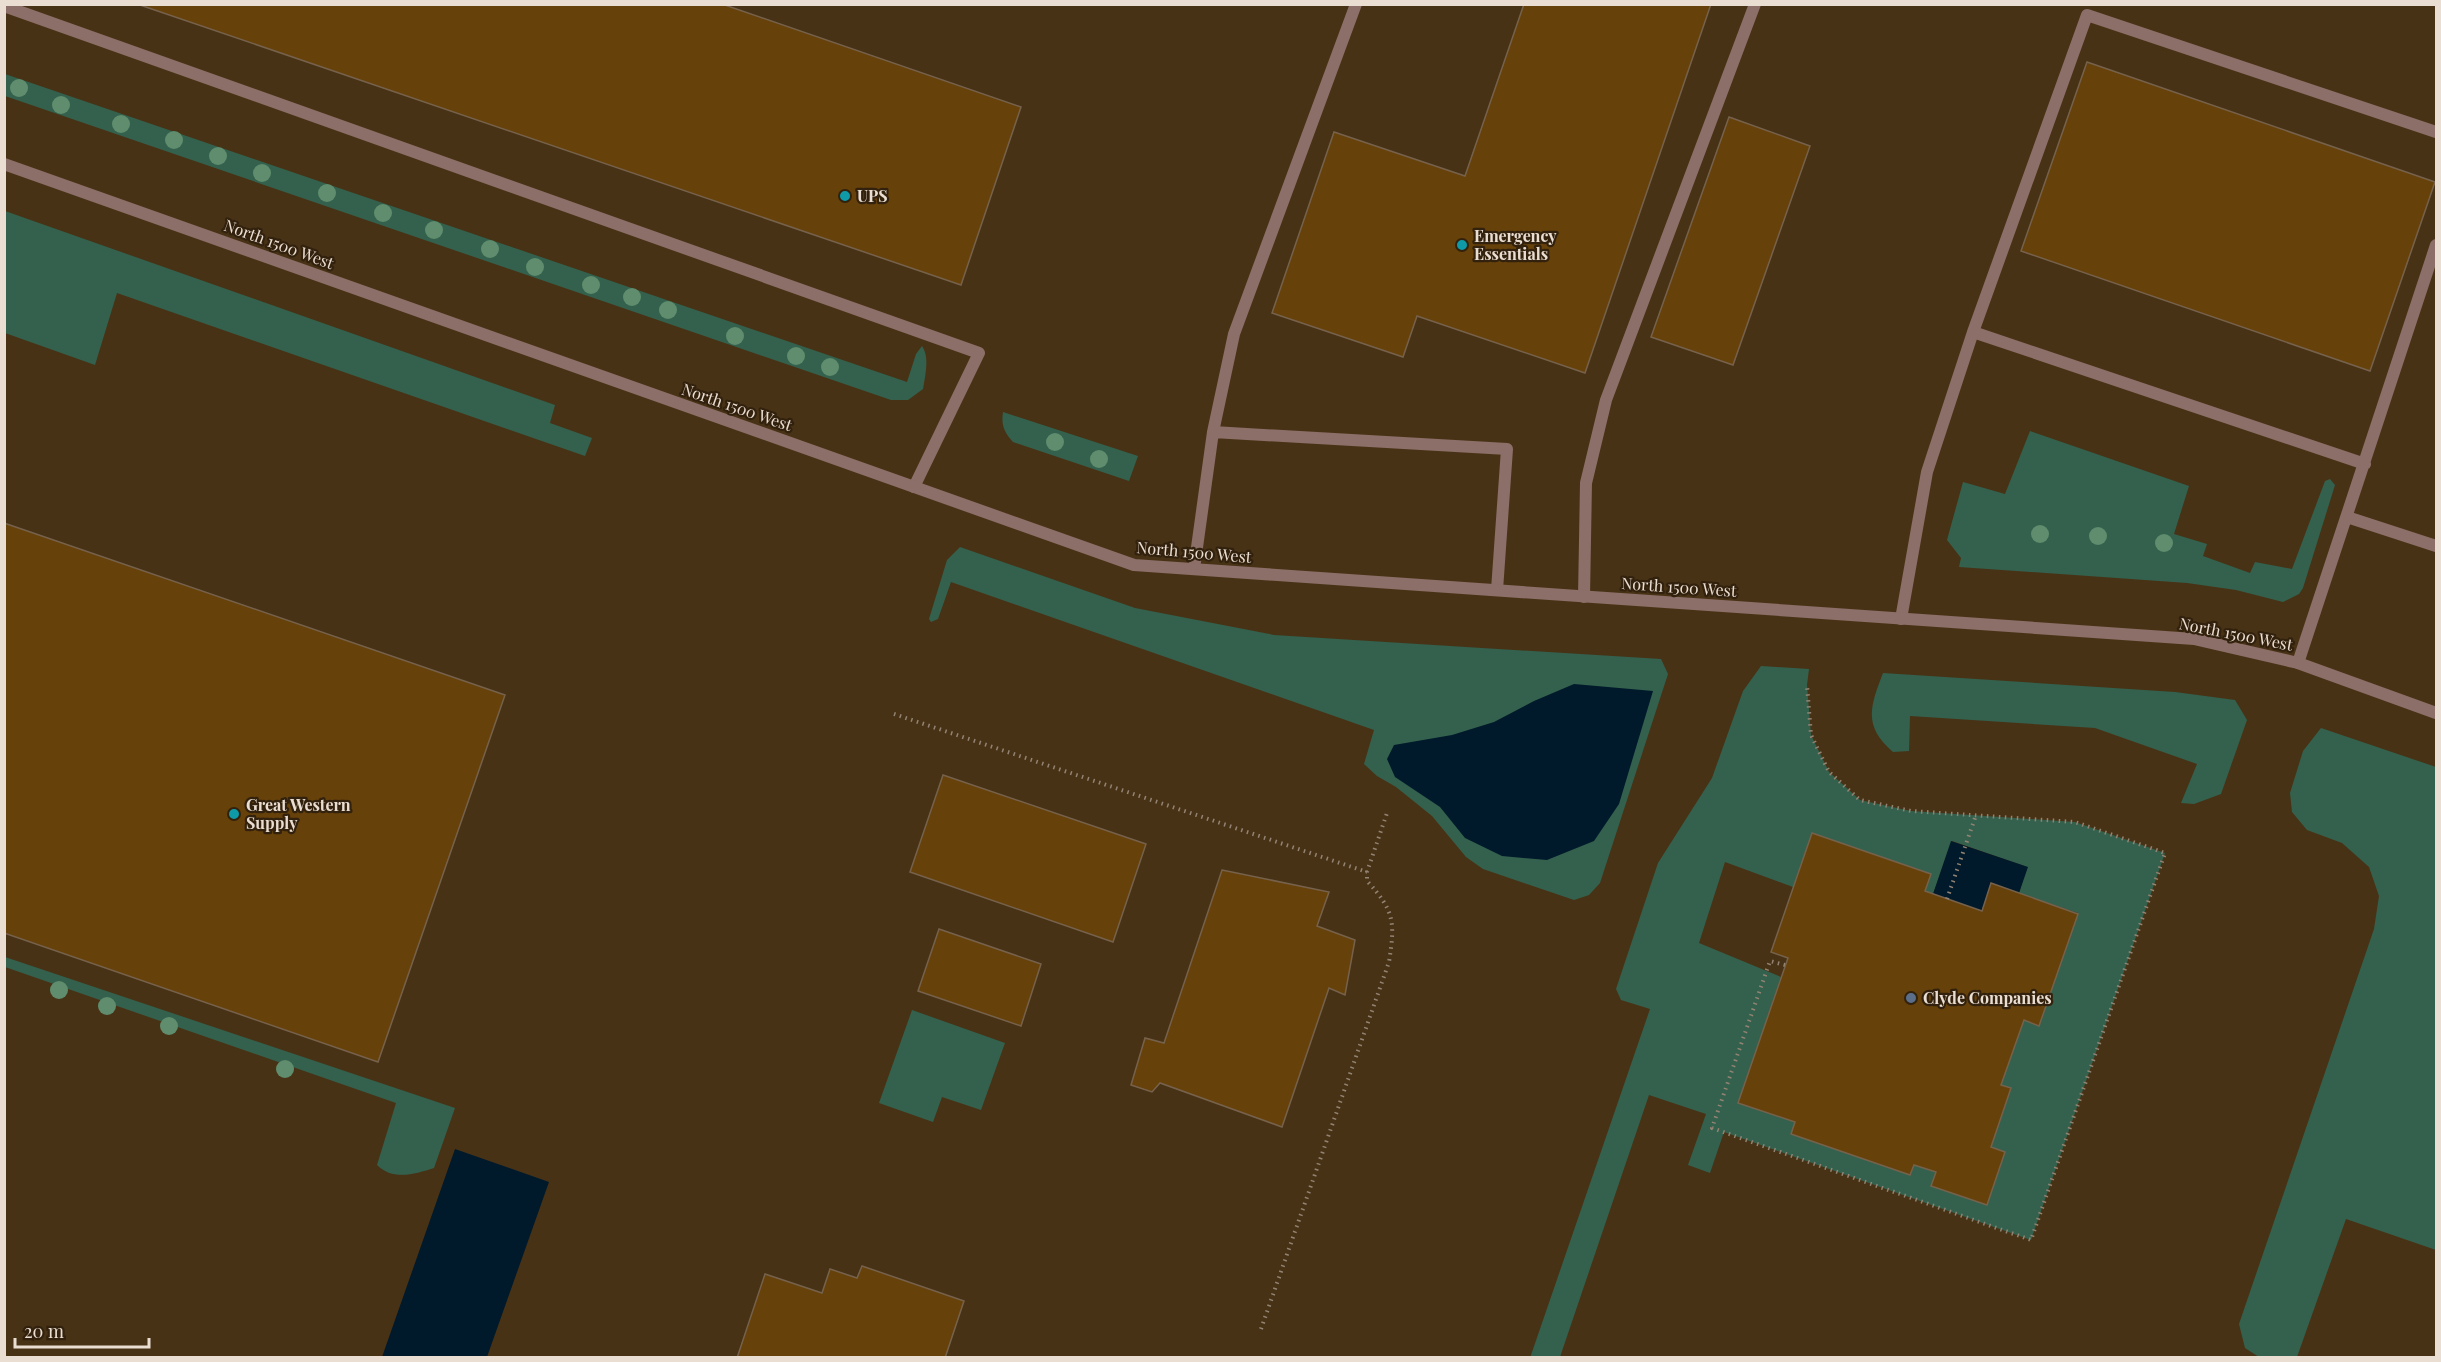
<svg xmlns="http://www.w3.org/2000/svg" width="2441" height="1362" font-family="'Playfair Display',serif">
  <rect width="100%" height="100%" fill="#3d2b17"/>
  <!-- built -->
  <path fill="#483216" d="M5 5H2436V1357H5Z"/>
  <!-- green -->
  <path fill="#33614d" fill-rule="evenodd" d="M5 74 907 382 916 354 922 346C930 357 925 376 923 389L908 400H891L5 96Z
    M5 211 555 405 550 423 592 438 585 456 117 293 95 365 5 333Z
    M1003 412 1138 456 1129 481 1013 442C1004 432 1001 425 1003 412Z
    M2030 431 2189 486 2174 534 2207 544 2203 556 2250 573 2255 562 2292 569 2325 481 2330 479 2335 485 2303 588 2299 594 2283 602 2236 590 2187 583 1959 567 1961 558 1947 540 1963 482 2005 494Z
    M960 547 1135 608 1274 635 1661 659 1668 674 1600 883 1589 895 1574 900 1483 869 1466 857 1432 816 1396 787 1377 776 1364 764 1374 730 951 582 938 619 931 622 929 619 947 560Z
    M1761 666 1809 669 1807 685 1811 735 1829 772 1860 800 1911 811 2075 822 2165 853 2031 1240 1724 1132 1710 1173 1688 1165 1706 1114 1649 1095 1560 1357 1530 1358 1650 1009 1621 1000 1616 989 1658 863 1712 778 1743 691ZM1812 833 1930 874 1925 891 1933 894 1952 841 2027 867 2019 893 2078 913 2039 1025 2024 1020 2001 1085 2011 1089 1991 1147 2005 1152 1987 1205 1931 1185 1936 1172 1914 1165 1910 1175 1791 1134 1795 1122 1738 1103 1781 977 1699 943 1725 862 1793 887Z
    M1883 673 2175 692 2235 700 2247 720 2221 794 2194 804 2181 803 2197 764 2095 728 1910 716 1909 751 1893 752C1863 726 1870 707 1883 673Z
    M2321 728 2436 767V1250L2346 1219 2297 1357H2259L2245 1348 2239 1324 2374 929 2379 896 2369 867 2342 843 2307 830 2292 812 2290 793 2303 751Z
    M5 957 455 1108 434 1168C415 1174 393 1181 377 1165L396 1103 5 967Z
    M912 1010 1005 1043 981 1110 942 1097 933 1122 879 1103Z"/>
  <!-- water -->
  <path fill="#001a2b" d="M1574 684 1653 691 1619 804 1594 841 1547 860 1502 856 1465 838 1440 807 1395 777 1387 759 1394 745 1452 735 1494 722 1534 701Z
    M1951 841 2028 867 2019 893 1991 883 1982 911 1933 894Z
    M455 1149 549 1182 487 1357H382Z"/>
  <!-- building -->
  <path fill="#67410a" stroke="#76624c" stroke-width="1.5" d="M137 4H722L1021 107 961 285Z
    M1524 4H1711L1585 373 1417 316 1403 357 1272 313 1334 132 1465 176Z
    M2087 62 2435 182 2370 371 2021 251Z
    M1729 117 1810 146 1733 365 1651 337Z
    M4 523 505 695 378 1062 4 933Z
    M943 775 1146 844 1113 942 910 872Z
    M1812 833 1931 874 1925 891 1982 911 1991 883 2078 914 2039 1026 2024 1020 2001 1085 2011 1088 1991 1147 2005 1152 1987 1205 1931 1186 1936 1172 1914 1165 1910 1175 1791 1134 1795 1122 1738 1103 1788 958 1771 952Z
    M1222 870 1329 892 1317 926 1355 940 1345 995 1329 988 1282 1127 1160 1083 1152 1092 1131 1085 1145 1038 1164 1043Z
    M939 929 1041 964 1021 1026 918 991Z
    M862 1266 964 1301 945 1358H737L765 1274 822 1293 830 1269 857 1278Z"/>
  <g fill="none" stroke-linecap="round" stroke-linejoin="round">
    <!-- path -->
    <path stroke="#928373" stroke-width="4" stroke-dasharray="1.5 4.5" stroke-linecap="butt" d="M894 714 1367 872
      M1947 899 1976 815
      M1785 965 1770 961 1712 1128 2031 1240 2165 853 2075 822 1911 811 1860 800 1829 772 1811 735 1807 685
      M1261 1329 1389 962C1395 923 1395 911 1367 881V872L1387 813"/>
    <!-- service -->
    <path stroke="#8b6f68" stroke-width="12" d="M4 6 979 353 914 487
      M1973 332 2365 464
      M1213 432 1234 334 1356 4
      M2347 517 2436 546
      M1194 569 1213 432 1507 449 1497 590
      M1584 597 1586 483 1606 400 1755 4
      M1901 619 1927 472 1973 332 2087 15 2436 132
      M2298 663 2436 245"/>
    <!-- tertiary -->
    <path stroke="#8b6f68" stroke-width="12" d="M4 164 1134 565 2194 639 2298 663 2436 713"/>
  </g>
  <!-- trees -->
  <g fill="#5f8d6d">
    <circle cx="19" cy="88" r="9"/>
    <circle cx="61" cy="105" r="9"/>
    <circle cx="121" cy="124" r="9"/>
    <circle cx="174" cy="140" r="9"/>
    <circle cx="218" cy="156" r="9"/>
    <circle cx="262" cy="173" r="9"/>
    <circle cx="327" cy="193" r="9"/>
    <circle cx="383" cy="213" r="9"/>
    <circle cx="434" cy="230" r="9"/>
    <circle cx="490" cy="249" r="9"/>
    <circle cx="535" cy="267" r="9"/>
    <circle cx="591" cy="285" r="9"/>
    <circle cx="632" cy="297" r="9"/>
    <circle cx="668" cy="310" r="9"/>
    <circle cx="735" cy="336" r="9"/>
    <circle cx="796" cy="356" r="9"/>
    <circle cx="830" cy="367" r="9"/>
    <circle cx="1055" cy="442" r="9"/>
    <circle cx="1099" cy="459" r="9"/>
    <circle cx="2040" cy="534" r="9"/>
    <circle cx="2098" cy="536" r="9"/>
    <circle cx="2164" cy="543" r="9"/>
    <circle cx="59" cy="990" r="9"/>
    <circle cx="107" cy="1006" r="9"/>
    <circle cx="169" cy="1026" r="9"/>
    <circle cx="285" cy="1069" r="9"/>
  </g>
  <!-- markers -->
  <g fill="#0f9aa8" stroke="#32210d" stroke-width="2">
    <circle cx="845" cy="196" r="6"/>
    <circle cx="1462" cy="245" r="6"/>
    <circle cx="234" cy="814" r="6"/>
  </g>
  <circle fill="#5c6f8a" stroke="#32210d" stroke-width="2" cx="1911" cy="998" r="6"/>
  <g text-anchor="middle" stroke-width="4.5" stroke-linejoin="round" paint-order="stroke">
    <!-- poi labels -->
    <g font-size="16" font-weight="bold" fill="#eaded2" stroke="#32210d" text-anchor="start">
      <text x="857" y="202">UPS</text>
      <text x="1474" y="242">Emergency<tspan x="1474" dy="18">Essentials</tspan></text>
      <text x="246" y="811">Great Western<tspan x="246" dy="18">Supply</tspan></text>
      <text x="1923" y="1004">Clyde Companies</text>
    </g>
    <!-- street labels -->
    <g font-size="16" fill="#eaded2" stroke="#32210d">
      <text transform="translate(279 244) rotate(20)" y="6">North 1500 West</text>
      <text transform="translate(737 407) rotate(19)" y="6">North 1500 West</text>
      <text transform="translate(1194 552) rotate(5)" y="6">North 1500 West</text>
      <text transform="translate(1679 587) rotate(4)" y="6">North 1500 West</text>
      <text transform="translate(2236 634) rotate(11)" y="6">North 1500 West</text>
    </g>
  </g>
  <!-- border -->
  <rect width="2441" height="1362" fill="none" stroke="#eaded2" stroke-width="12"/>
  <!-- scale -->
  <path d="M15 1338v9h134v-9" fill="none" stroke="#eaded2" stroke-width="3"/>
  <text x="24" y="1338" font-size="18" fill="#eaded2" stroke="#32210d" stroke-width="4.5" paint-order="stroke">20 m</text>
</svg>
